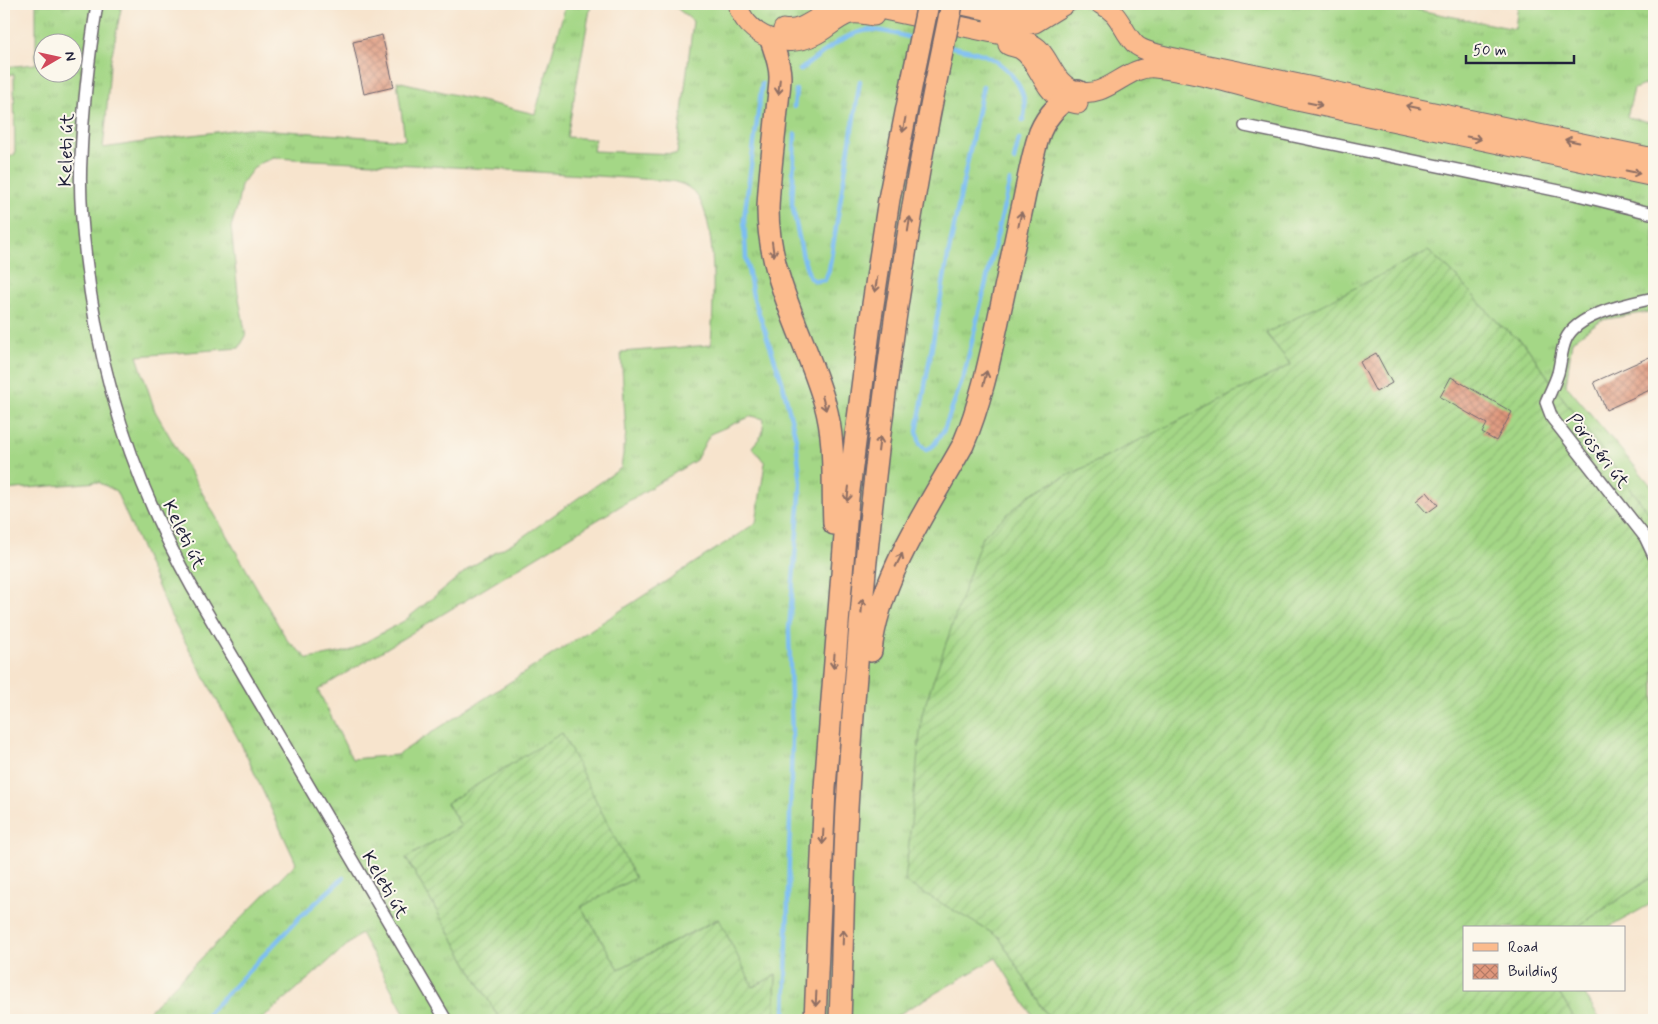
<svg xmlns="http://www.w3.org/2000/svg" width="1658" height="1024" font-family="Mynerve,sans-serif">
  <defs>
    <pattern id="grass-tufts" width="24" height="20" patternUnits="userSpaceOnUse" patternTransform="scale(1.25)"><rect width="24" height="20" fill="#a4d786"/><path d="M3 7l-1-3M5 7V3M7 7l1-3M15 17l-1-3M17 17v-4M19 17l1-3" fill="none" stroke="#8db875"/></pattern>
    <pattern id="garden-furrows" width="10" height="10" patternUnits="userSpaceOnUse" patternTransform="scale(1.25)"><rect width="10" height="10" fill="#a4d786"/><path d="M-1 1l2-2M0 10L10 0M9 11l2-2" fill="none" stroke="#8db875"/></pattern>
    <pattern id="building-cross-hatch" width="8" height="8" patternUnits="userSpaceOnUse" patternTransform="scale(1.25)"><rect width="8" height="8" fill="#df977c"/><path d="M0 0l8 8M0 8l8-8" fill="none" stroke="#b47b67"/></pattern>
  </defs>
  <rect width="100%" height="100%" fill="#fbf7ec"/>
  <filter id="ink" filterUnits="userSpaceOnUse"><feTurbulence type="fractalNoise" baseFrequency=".02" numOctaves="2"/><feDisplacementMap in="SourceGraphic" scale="10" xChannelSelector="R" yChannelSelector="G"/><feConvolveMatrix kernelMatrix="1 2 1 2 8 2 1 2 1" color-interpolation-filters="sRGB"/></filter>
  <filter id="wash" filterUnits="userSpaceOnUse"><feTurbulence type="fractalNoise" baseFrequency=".0096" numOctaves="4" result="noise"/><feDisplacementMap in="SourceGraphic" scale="20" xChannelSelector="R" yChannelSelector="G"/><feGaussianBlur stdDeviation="1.12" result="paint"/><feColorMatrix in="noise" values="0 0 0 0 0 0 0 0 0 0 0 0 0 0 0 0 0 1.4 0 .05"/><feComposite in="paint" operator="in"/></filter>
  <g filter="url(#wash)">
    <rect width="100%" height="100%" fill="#f7e4cd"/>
    <!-- grass -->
    <path fill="url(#grass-tufts)" stroke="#637c60" fill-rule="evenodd" d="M36 4H122L110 64 106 120 103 148 184 136 248 128 405 140 397 81 535 114 566 4H591L567 137 595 139 593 151 677 154 693 21 674 6 665 4H1388L1515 29 1518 4H1654V81L1634 89 1627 117 1654 123V311L1601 320 1572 341 1566 385 1654 489V520L1559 393 1524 343 1501 326 1451 271 1428 251 1266 334 1292 365 1029 495 905 881 999 937 1050 1020H1035L996 958 889 1020H774L776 975 753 987 718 919 619 969 581 907 635 878 447 803 461 826 406 858 500 1020H408L361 933 261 1020H140L296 863 242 746 171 616 116 491 98 482 4 490V160L15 154 14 74 4 75V67L36 64ZM42 42H72V72H42ZM274 158 493 169 671 181C681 183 688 186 695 193 719 221 713 309 711 345L621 352 626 433 621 468 521 538 472 566 404 621 349 651 308 659 287 640 155 411 137 356 239 348 246 336 238 293 231 227 237 208 241 185 252 170 260 163ZM752 416 764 419 762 435 752 447 765 463 756 523 397 755 352 759 318 690 696 460 710 434Z
      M1654 876V902L1608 928H1575Z
      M1557 990H1582L1600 1020H1575Z"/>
    <!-- garden -->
    <path fill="url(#garden-furrows)" stroke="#637c60" d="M1428 251 1451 271 1501 326 1524 343 1559 393 1654 520V876L1575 928H1464V990H1557L1575 1020H1050L999 937 905 882 922 714 982 537 1029 495 1291 365 1266 333Z
      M562 733 635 878 581 907 619 969 719 919 753 987 776 975 774 1020H500L406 858 461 826 447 803Z"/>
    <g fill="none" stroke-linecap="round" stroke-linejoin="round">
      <!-- stream -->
      <path stroke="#7dbef2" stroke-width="4.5" d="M948 46C961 49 978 51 989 57 1012 70 1031 94 1023 120
        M800 70C821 55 847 29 874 30 888 31 903 36 916 39
        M762 84 744 218 746 258 753 296 782 381 796 439 801 483 789 630 792 736 785 1020
        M983 86 948 256 917 431 920 444 926 450 933 446 944 430 964 375 1010 181
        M794 107 796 90
        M795 134 792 204 803 257 810 278 816 281 825 280 829 270 860 81
        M1014 160 1019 139
        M202 1020 298 919 343 878"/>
    </g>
    <g id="blocks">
      <!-- building -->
      <path fill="url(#building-cross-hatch)" d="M382 35 394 87 364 94 353 42Z
        M1376 353 1392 383 1376 392 1360 362Z
        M1654 355V388L1606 410 1594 382Z
        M1451 377 1512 412 1496 441 1482 433 1487 424 1440 397Z
        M1427 492 1438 505 1427 513 1416 501Z"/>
    </g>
  </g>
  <g filter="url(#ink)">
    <use href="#blocks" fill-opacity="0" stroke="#6d666e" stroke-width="1"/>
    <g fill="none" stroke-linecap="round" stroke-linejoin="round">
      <defs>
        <path id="street" d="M97 4C89 55 83 106 81 158 79 191 82 226 86 259 99 376 135 485 192 587L446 1020
          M1245 126 1574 194 1654 214
          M1654 298C1629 304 1578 313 1566 339 1561 350 1561 362 1558 373 1555 383 1550 392 1546 402L1552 418 1645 537 1654 556"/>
        <path id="primary" d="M737 4C747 36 784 51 815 35 826 30 835 20 847 15 856 12 865 15 874 16
          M856 4 1021 39C1028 42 1035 44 1040 50 1053 65 1055 84 1077 91 1107 100 1126 65 1155 68 1203 73 1254 91 1302 102 1420 127 1537 152 1654 177
          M957 4C984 9 1018 21 1042 4
          M1100 4C1121 13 1121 30 1135 44 1143 53 1181 59 1194 62L1654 158
          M993 20 1016 25 1035 23 1066 4
          M783 29C806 33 822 10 843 4
          M1008 45C1012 47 1016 47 1020 49 1038 59 1041 88 1062 100 1067 102 1073 103 1078 104"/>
        <path id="highway" d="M771 40C775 52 780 64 780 77 780 88 778 99 777 110 774 143 769 176 768 209 768 279 806 338 825 404 836 443 832 484 834 524
          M871 651C879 578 928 508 963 445 980 405 989 363 998 321 1006 285 1013 249 1021 213 1027 187 1031 158 1040 132 1048 113 1061 102 1078 91
          M815 1020 825 788 848 498 870 324 889 199 913 77
          M840 1020C843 944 843 868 848 792 862 554 889 316 936 81"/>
      </defs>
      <!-- street casing -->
      <use href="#street" stroke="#6d666e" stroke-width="14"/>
      <!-- primary casing -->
      <use href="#primary" stroke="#6d666e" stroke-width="21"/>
      <!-- highway casing -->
      <use href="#highway" stroke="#6d666e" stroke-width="24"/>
      <!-- street -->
      <use href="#street" stroke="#fff" stroke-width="11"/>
      <!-- primary -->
      <use href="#primary" stroke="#fbbb8d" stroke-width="19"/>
      <!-- highway -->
      <use href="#highway" stroke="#fbbb8d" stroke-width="21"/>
      <defs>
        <path id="highway-bridge" d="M913 77 928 4
          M936 81 952 4"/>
      </defs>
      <!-- highway-bridge casing -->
      <use href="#highway-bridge" stroke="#6d666e" stroke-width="24" stroke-linecap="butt"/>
      <!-- highway-bridge -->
      <use href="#highway-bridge" stroke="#fbbb8d" stroke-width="21"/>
    </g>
    <!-- one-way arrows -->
    <defs><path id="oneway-shaft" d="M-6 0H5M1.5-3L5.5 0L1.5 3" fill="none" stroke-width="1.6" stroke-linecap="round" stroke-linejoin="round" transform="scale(1.25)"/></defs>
    <g stroke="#8e6e64">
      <use href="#oneway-shaft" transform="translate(779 87) rotate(96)"/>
      <use href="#oneway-shaft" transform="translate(1315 104) rotate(12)"/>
      <use href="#oneway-shaft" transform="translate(1413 107) rotate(-168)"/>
      <use href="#oneway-shaft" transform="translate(904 125) rotate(101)"/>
      <use href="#oneway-shaft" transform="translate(1474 138) rotate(12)"/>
      <use href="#oneway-shaft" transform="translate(1572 141) rotate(-168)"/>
      <use href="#oneway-shaft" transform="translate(1633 172) rotate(12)"/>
      <use href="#oneway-shaft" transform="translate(1020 219) rotate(-78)"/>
      <use href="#oneway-shaft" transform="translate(909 224) rotate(-81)"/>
      <use href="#oneway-shaft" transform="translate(773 249) rotate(82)"/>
      <use href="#oneway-shaft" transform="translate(876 285) rotate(99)"/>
      <use href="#oneway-shaft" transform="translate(985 378) rotate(-76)"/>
      <use href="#oneway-shaft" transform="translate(824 403) rotate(75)"/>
      <use href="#oneway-shaft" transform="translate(879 444) rotate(-83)"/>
      <use href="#oneway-shaft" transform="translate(848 494) rotate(97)"/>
      <use href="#oneway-shaft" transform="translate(899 560) rotate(-63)"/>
      <use href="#oneway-shaft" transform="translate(862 606) rotate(-85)"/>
      <use href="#oneway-shaft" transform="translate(834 661) rotate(94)"/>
      <use href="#oneway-shaft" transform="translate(823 837) rotate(93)"/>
      <use href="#oneway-shaft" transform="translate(843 937) rotate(-88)"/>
      <use href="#oneway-shaft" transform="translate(816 999) rotate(93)"/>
    </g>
  </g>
  <g text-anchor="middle" stroke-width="4" stroke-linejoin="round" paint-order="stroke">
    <!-- street labels -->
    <g font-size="19" fill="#22223b" stroke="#fbf7ec">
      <text transform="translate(65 150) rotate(-88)" y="7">Keleti út</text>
      <text transform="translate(1599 450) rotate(52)" y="7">Pöröséri út</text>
      <text transform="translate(185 534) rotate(64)" y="7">Keleti út</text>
      <text transform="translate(386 884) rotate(60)" y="7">Keleti út</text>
    </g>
  </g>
  <!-- margin -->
  <rect width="1658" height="1024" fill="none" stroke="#fbf7ec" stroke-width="20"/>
  <!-- legend -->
  <rect x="1463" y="926" width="162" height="65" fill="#fbf7ec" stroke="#a4a2a5"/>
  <rect x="1473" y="943" width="25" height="8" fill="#fbbb8d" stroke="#a4a2a5"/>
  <text x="1508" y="952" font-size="15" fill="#22223b">Road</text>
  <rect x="1473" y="964" width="25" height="15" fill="url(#building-cross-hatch)" stroke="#a4a2a5"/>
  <text x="1508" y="976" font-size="15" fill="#22223b">Building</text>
  <!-- north arrow -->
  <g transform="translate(58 58) rotate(81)"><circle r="24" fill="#fbf7ec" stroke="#a4a2a5"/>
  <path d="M0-4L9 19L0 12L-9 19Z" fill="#d1495b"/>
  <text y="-8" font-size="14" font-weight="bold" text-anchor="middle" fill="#22223b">N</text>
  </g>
  <!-- scale -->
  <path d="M1466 55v8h108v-8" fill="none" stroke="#22223b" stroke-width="2.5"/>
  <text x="1473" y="55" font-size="15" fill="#22223b" stroke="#fbf7ec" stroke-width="4" paint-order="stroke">50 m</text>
</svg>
